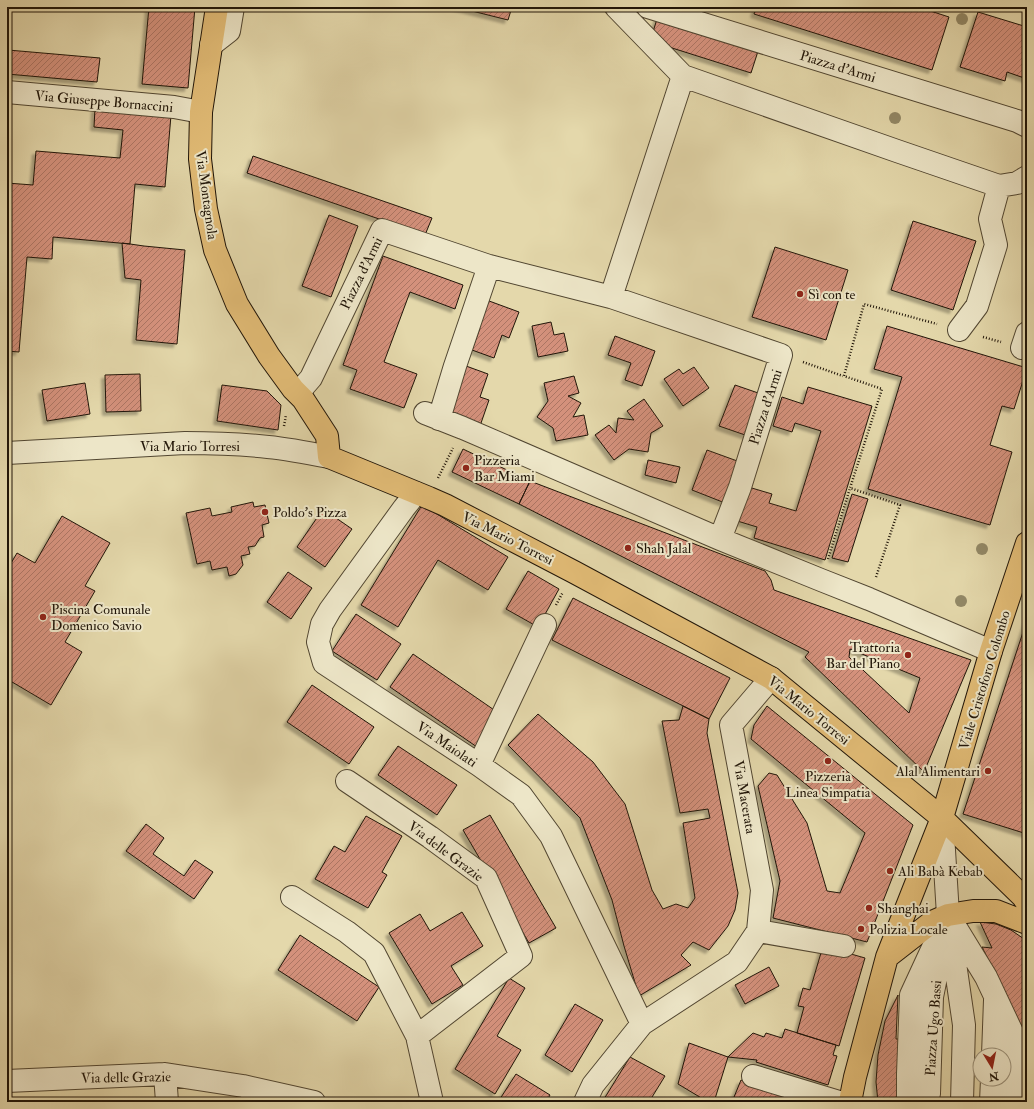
<svg xmlns="http://www.w3.org/2000/svg" width="1034" height="1109" font-family="'IM FELL Double Pica',serif">
  <defs>
    <pattern id="building-hatch" width="6" height="6" patternUnits="userSpaceOnUse"><rect width="6" height="6" fill="#d4917b"/><path d="M-1 1l2-2M0 6l6-6M5 7l2-2" fill="none" stroke="#ac7563"/></pattern>
    <filter id="shadow"><feDropShadow dx="-3.5" dy="3.5" stdDeviation="1" flood-color="#0004"/></filter>
  </defs>
  <rect width="100%" height="100%" fill="#e4d8ab"/>
  <filter id="stains"><feTurbulence type="fractalNoise" baseFrequency=".005" numOctaves="4"/><feColorMatrix values="0 0 0 0 .2 0 0 0 0 .09 0 0 0 0 .02 0 0 0 .5 -.17"/></filter>
  <radialGradient id="worn" r=".72"><stop offset=".6" stop-color="#630" stop-opacity="0"/><stop offset="1" stop-color="#630" stop-opacity=".3"/></radialGradient>
  <!-- building -->
  <path fill="url(#building-hatch)" stroke="#201508" fill-rule="evenodd" filter="url(#shadow)" d="M7 7H12L8 50 100 58 97 82 7 74Z
    M149 7H195L188 88 142 84Z
    M456 7H512L508 20Z
    M756 7H918L949 17 932 70 754 14Z
    M978 12 1027 27V79L1007 72 1005 81 960 67Z
    M659 13 760 45 751 73 650 41Z
    M95 108 171 115 165 187 135 184 130 244 53 237 52 259 27 257 19 352 7 351V183L33 185 36 151 120 158 123 130 94 127Z
    M253 156 432 218 425 235 247 173Z
    M329 215 358 226 331 297 302 286Z
    M913 221 976 241 953 310 891 290Z
    M122 243 130 244 144 246 185 250 177 344 136 340 141 280 125 278Z
    M775 247 848 270 826 340 752 317Z
    M383 256 463 285 455 309 410 292 384 362 417 374 404 408 350 389 357 370 343 365Z
    M481 298 519 312 509 338 502 335 494 358 472 350 480 328 471 324Z
    M551 322 554 335 564 333 568 351 538 357 532 326Z
    M887 326 1027 368 1014 409 1002 406 990 445 1012 452 990 525 868 489 902 377 874 369Z
    M615 336 655 351 642 386 625 380 631 363 608 355Z
    M466 366 488 374 480 397 489 400 480 426 442 413Z
    M694 367 709 388 683 406 664 379 679 369 683 374Z
    M140 374 141 411 106 412 105 375Z
    M574 376 579 393 568 396 581 403 573 417 584 415 588 435 556 441 553 428 537 417 548 401 544 383Z
    M85 383 90 414 47 421 42 390Z
    M222 385 267 391 281 405 278 430 217 421Z
    M735 385 764 395 748 436 719 426Z
    M808 387 872 406 825 560 754 538 757 527 734 520 745 486 772 494 769 503 796 511 821 431 795 423 792 432 773 426 782 397 803 404Z
    M644 399 663 426 651 433 648 452 629 449 614 460 595 435 609 425 616 433 618 418 634 420 627 411Z
    M463 449 530 481 519 504 452 472Z
    M707 450 740 462 725 503 692 490Z
    M648 460 680 467 676 483 645 475Z
    M530 481 765 571 771 580 774 590 971 660 924 772 805 657 809 652 519 504ZM850 649 920 678 909 713 849 657Z
    M852 494 868 499 848 562 832 558Z
    M253 502 254 507 265 505 269 523 262 525 264 537 260 538 255 546 248 547 250 554 241 556 243 565 236 574 229 576 227 567 212 570 210 561 197 564 186 513 210 508 212 516 232 512 231 507Z
    M422 505 508 557 488 590 438 560 398 627 361 605Z
    M323 509 352 529 325 567 297 547Z
    M62 516 110 543 85 586 95 591 65 642 82 652 51 705 7 679V570L17 553 35 563Z
    M528 571 559 589 538 627 506 609Z
    M288 572 312 588 291 619 267 602Z
    M573 598 730 678 709 719 552 640Z
    M356 614 401 644 377 680 332 651Z
    M1027 620V834L963 814Z
    M413 654 500 714 477 747 390 687Z
    M312 685 374 727 349 764 287 722Z
    M683 706 709 719 707 733 738 893 735 910 728 926 709 950 693 942 681 955 691 965 639 996 624 946 612 900 580 818 508 745 538 714 593 762 625 804 652 890 663 909 676 904 688 908 695 898 683 823 710 818 708 809 680 813 662 721 679 720Z
    M767 706 913 825 867 942 773 918 780 881 758 786 769 773 777 775 807 823 827 891 840 893 865 833 751 739 754 725Z
    M398 746 457 785 437 815 378 775Z
    M490 815 556 928 529 943 463 830Z
    M366 816 402 836 382 872 387 875 368 908 315 879 334 846 345 852Z
    M146 824 164 838 153 854 184 876 195 860 213 872 194 899 126 851Z
    M462 912 483 946 451 966 463 985 432 1004 389 933 420 914 430 931Z
    M980 922 996 924 1011 930 1027 941V1039L982 947 992 948Z
    M300 935 379 987 357 1021 278 970Z
    M823 946 865 958 839 1046 797 1033 804 1007 798 1006 803 988 810 990Z
    M769 967 779 986 745 1004 735 985Z
    M509 978 525 988 497 1036 521 1050 495 1094 455 1069Z
    M898 995 896 1039H902L898 1102H878L876 1082 878 1055 885 1021Z
    M575 1004 603 1020 572 1072 545 1055Z
    M785 1029 836 1045 833 1055 837 1056 828 1085 756 1062 757 1060 728 1057 753 1033 764 1037 766 1033 782 1038Z
    M689 1043 728 1057 714 1102H708L678 1084Z
    M630 1057 665 1076 649 1102H609L604 1099Z
    M516 1074 550 1095 546 1102H498Z
    M741 1080 804 1102H732Z"/>
  <g fill="none" stroke-linecap="round" stroke-linejoin="round">
    <defs>
      <path id="minor" d="M616 7 683 76 897 151 999 186 1017 183 1027 177
        M648 7 1017 121 1027 126
        M211 45 229 31 233 7
        M7 92 174 107 201 112
        M611 297 683 76
        M959 330 977 306 996 245 990 219 999 186
        M1022 348 1027 333
        M298 393 311 378 382 230 489 266
        M425 413 463 428 720 539 821 580 869 599 991 651
        M439 419 455 366 489 266 611 297 781 355 740 487 720 539
        M7 453 185 443C213 443 241 444 268 447 289 449 309 453 329 457
        M416 493 404 508 330 610 322 624 318 642 324 663 479 765 521 795 551 836 642 1024
        M479 765 545 625
        M347 781 430 837 486 878 521 956 417 1036
        M942 818 948 915 964 1025 962 1102
        M292 897 347 932 374 953 417 1036 432 1102
        M953 923 986 977 1027 1064
        M758 931 844 946
        M993 1055 995 1000
        M165 1074 167 1102
        M753 1076 839 1102
        M7 1081 165 1074 243 1086 314 1102
        M585 1102 593 1085 642 1024 737 962 758 931 762 890 731 725 771 678
        M908 1102V1074L911 995 948 915
        M923 1102 929 1094 932 997 942 947
        M991 1102 992 1079
        M1012 1102 1014 1040"/>
      <path id="major" d="M217 7 201 112 200 159 206 209 215 250 237 304 269 356 293 389 303 399 327 436 329 457 429 498 445 505 574 572 771 678 942 818 1023 897 1027 903
        M887 957 932 922 948 915 973 911H996L1027 923
        M850 1102 855 1077 887 957 942 818 991 651 1027 543"/>
    </defs>
    <!-- minor casing -->
    <use href="#minor" stroke="#514631" stroke-width="24"/>
    <!-- major casing -->
    <use href="#major" stroke="#201508" stroke-width="24"/>
    <!-- path -->
    <path stroke="#201508" stroke-width="2.5" stroke-dasharray="1 2" stroke-linecap="butt" d="M983 337 1001 342
      M803 362 843 376
      M284 426 286 415
      M438 478 453 448
      M828 559 850 488
      M876 577 900 505 850 488 882 389 844 376 864 304 937 324
      M556 605 563 592"/>
    <!-- minor -->
    <use href="#minor" stroke="#ede6c8" stroke-width="22"/>
    <!-- major -->
    <use href="#major" stroke="#e2bc76" stroke-width="22"/>
  </g>
  <!-- trees -->
  <g fill="#928866">
    <circle cx="962" cy="19" r="6"/>
    <circle cx="895" cy="118" r="6"/>
    <circle cx="982" cy="549" r="6"/>
    <circle cx="961" cy="601" r="6"/>
  </g>
  <!-- markers -->
  <g fill="#8f2418" stroke="#ede6c8" stroke-width="1.5">
    <circle cx="800" cy="294" r="4"/>
    <circle cx="466" cy="468" r="4"/>
    <circle cx="265" cy="512" r="4"/>
    <circle cx="628" cy="548" r="4"/>
    <circle cx="43" cy="617" r="4"/>
    <circle cx="908" cy="655" r="4"/>
    <circle cx="828" cy="761" r="4"/>
    <circle cx="988" cy="771" r="4"/>
    <circle cx="890" cy="871" r="4"/>
    <circle cx="869" cy="908" r="4"/>
    <circle cx="861" cy="929" r="4"/>
  </g>
  <g text-anchor="middle" stroke-width="4" stroke-linejoin="round" paint-order="stroke">
    <!-- street labels -->
    <g font-size="14" fill="#201508" stroke="#ede6c8">
      <text transform="translate(838 66) rotate(17)" y="5">Piazza d'Armi</text>
      <text transform="translate(104 101) rotate(5)" y="5">Via Giuseppe Bornaccini</text>
      <text transform="translate(207 195) rotate(82)" y="5">Via Montagnola</text>
      <text transform="translate(361 273) rotate(-64)" y="5">Piazza d'Armi</text>
      <text transform="translate(765 407) rotate(-72)" y="5">Piazza d'Armi</text>
      <text x="190" y="451">Via Mario Torresi</text>
      <text transform="translate(508 538) rotate(27)" y="5">Via Mario Torresi</text>
      <text transform="translate(984 680) rotate(-73)" y="5">Viale Cristoforo Colombo</text>
      <text transform="translate(809 710) rotate(39)" y="5">Via Mario Torresi</text>
      <text transform="translate(447 744) rotate(34)" y="5">Via Maiolati</text>
      <text transform="translate(745 797) rotate(80)" y="5">Via Macerata</text>
      <text transform="translate(446 851) rotate(37)" y="5">Via delle Grazie</text>
      <text transform="translate(933 1028) rotate(-86)" y="5">Piazza Ugo Bassi</text>
      <text transform="translate(126 1077) rotate(-1)" y="5">Via delle Grazie</text>
    </g>
    <!-- poi labels -->
    <g font-size="14" fill="#201508" stroke="#ede6c8" text-anchor="start">
      <text x="808" y="299">Sì con te</text>
      <text x="474" y="465">Pizzeria<tspan x="474" dy="16">Bar Miami</tspan></text>
      <text x="273" y="517">Poldo's Pizza</text>
      <text x="636" y="553">Shah Jalal</text>
      <text x="51" y="614">Piscina Comunale<tspan x="51" dy="16">Domenico Savio</tspan></text>
      <text x="900" y="652" text-anchor="end">Trattoria<tspan x="900" dy="16">Bar del Piano</tspan></text>
      <text x="980" y="776" text-anchor="end">Alal Alimentari</text>
      <text x="828" y="781" text-anchor="middle">Pizzeria<tspan x="828" dy="16">Linea Simpatia</tspan></text>
      <text x="898" y="876">Ali Babà Kebab</text>
      <text x="877" y="913">Shanghai</text>
      <text x="869" y="934">Polizia Locale</text>
    </g>
  </g>
  <!-- margin -->
  <rect width="1034" height="1109" fill="none" stroke="#e4d8ab" stroke-width="24"/>
  <rect x="8" y="8" width="1018" height="1093" fill="none" stroke="#201508" stroke-width="2"/>
  <rect x="12" y="12" width="1010" height="1085" fill="none" stroke="#201508"/>
  <!-- north arrow -->
  <g transform="translate(992 1067) rotate(170)"><circle r="19" fill="#ede6c8" stroke="#9b927b"/>
  <path d="M0-3L7 15L0 10L-7 15Z" fill="#8f2418"/>
  <text y="-6" font-size="11" font-weight="bold" text-anchor="middle" fill="#201508">N</text>
  </g>
  <rect width="100%" height="100%" filter="url(#stains)"/>
  <rect width="100%" height="100%" fill="url(#worn)"/>
</svg>
